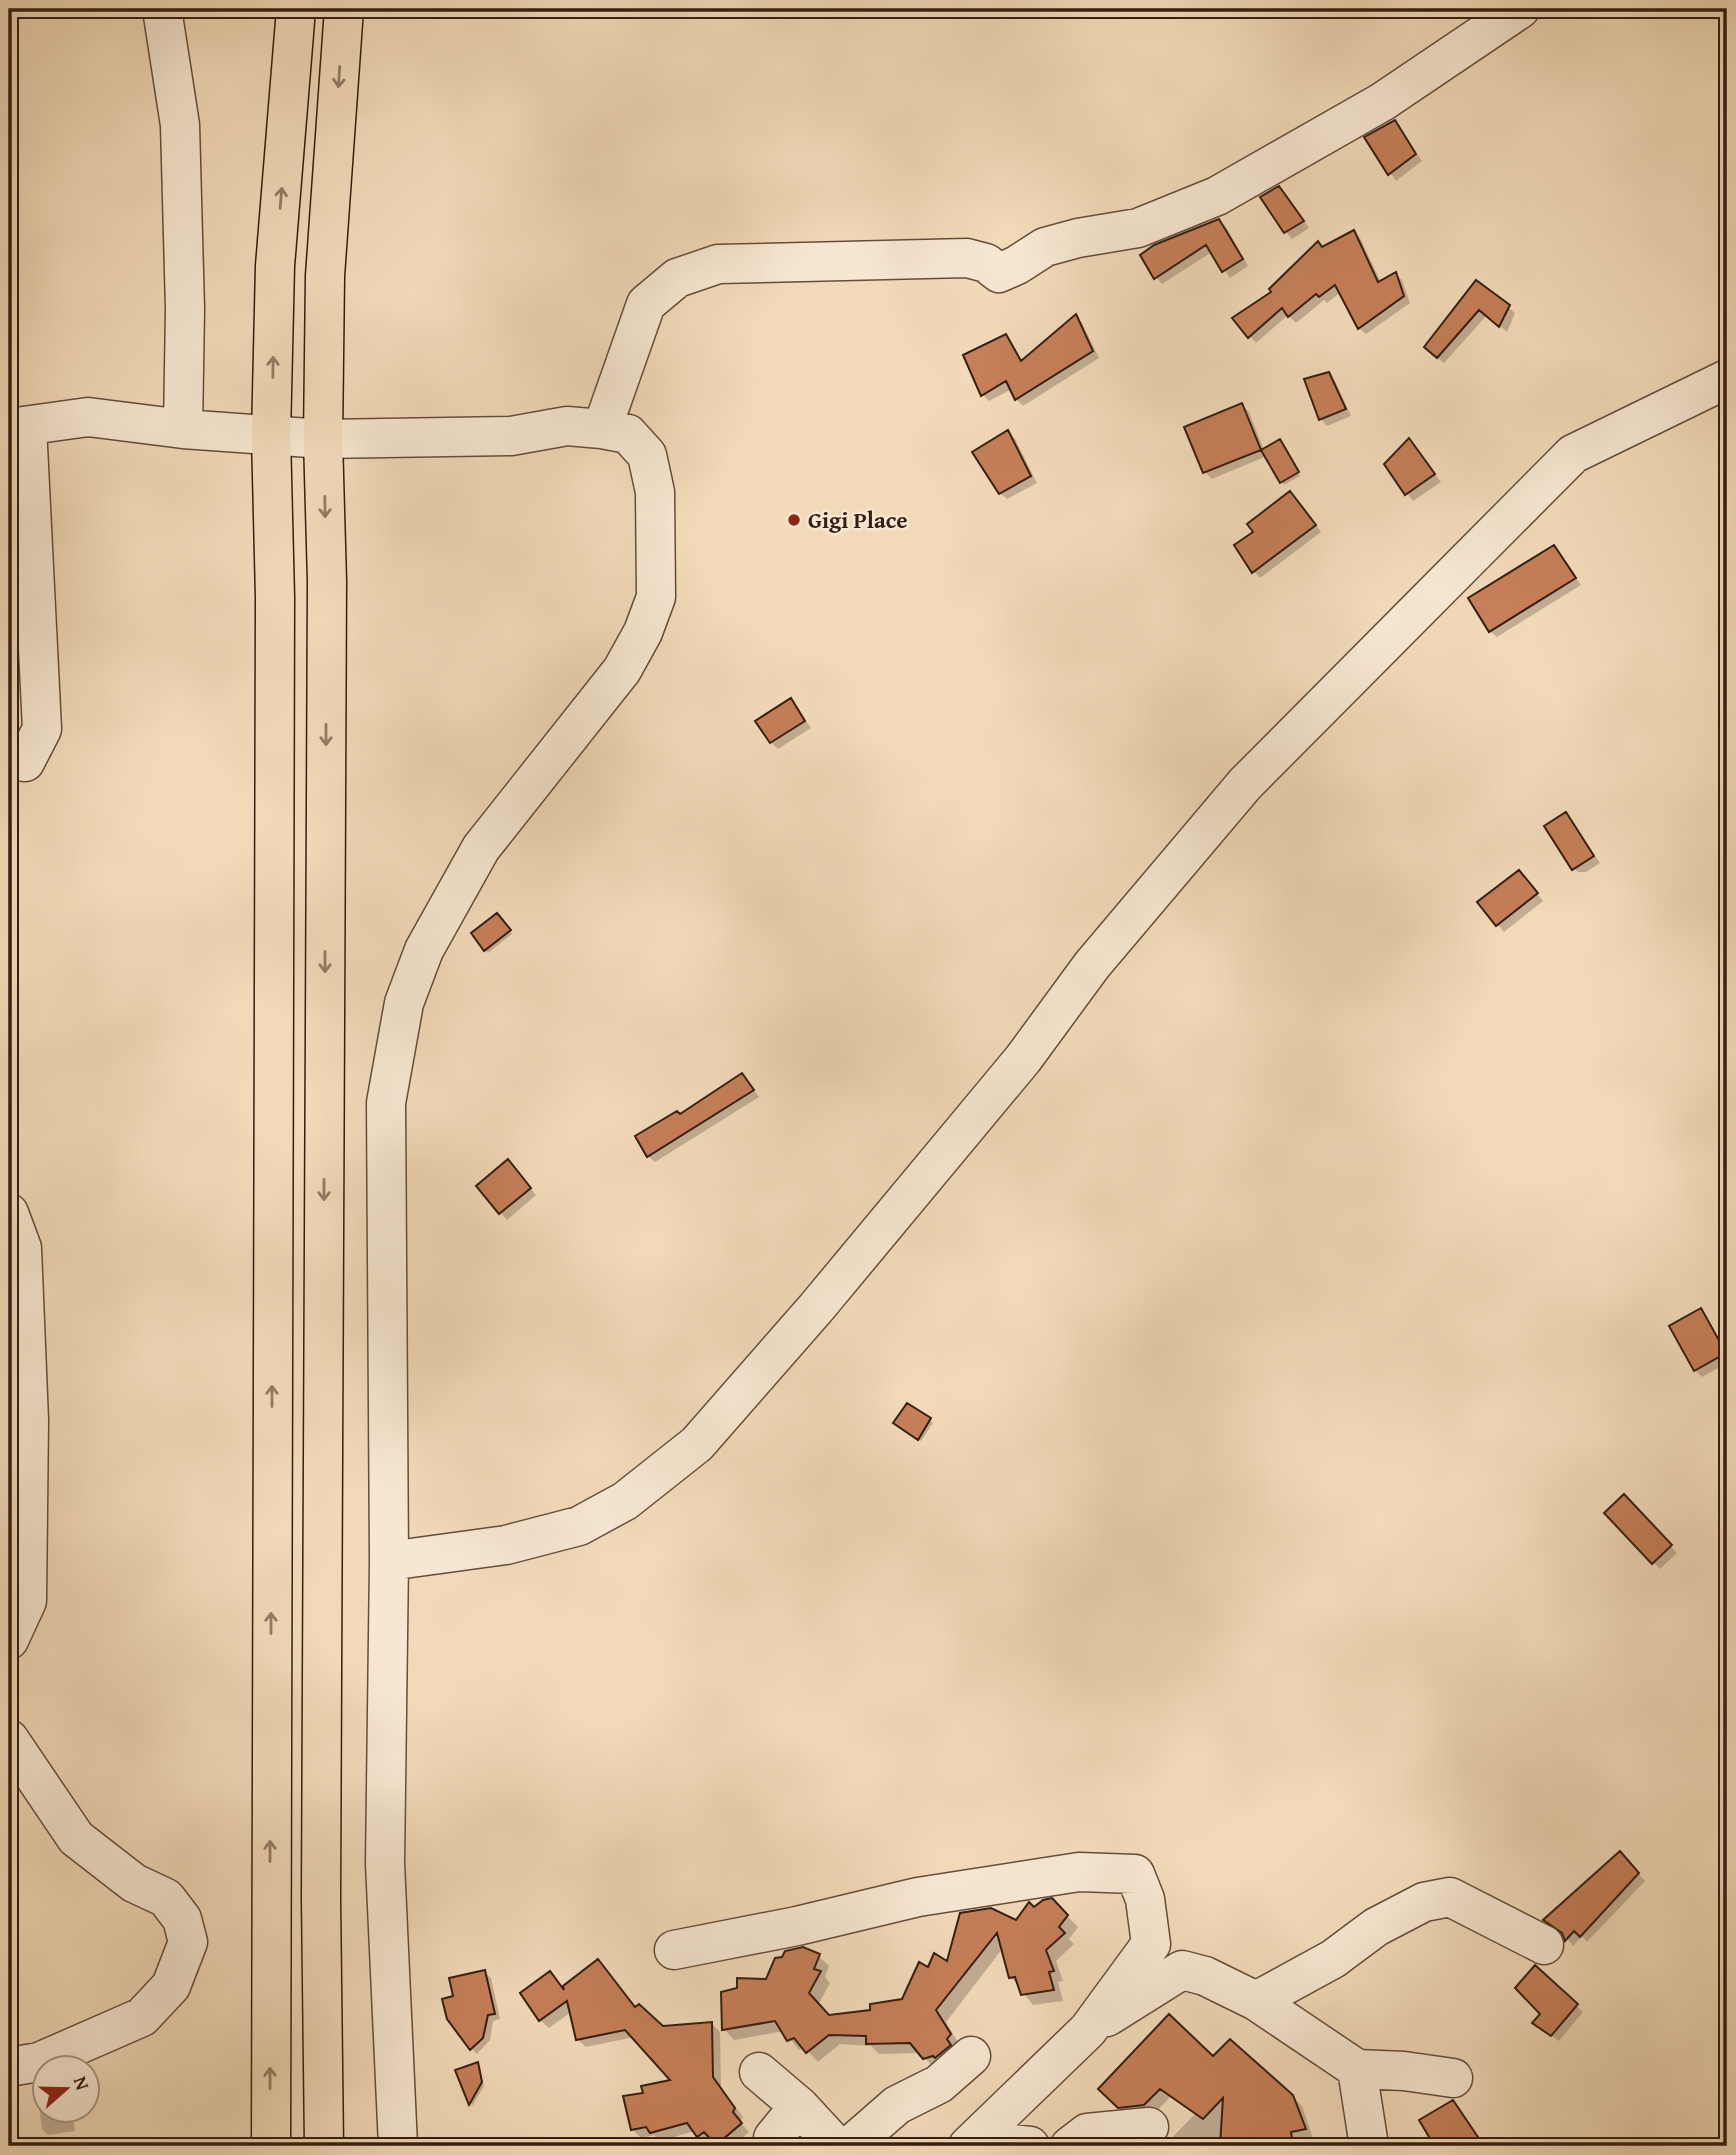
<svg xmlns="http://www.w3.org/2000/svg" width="1736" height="2155" font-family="'Gentium Book Plus',serif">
  <rect width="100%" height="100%" fill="#f2dab9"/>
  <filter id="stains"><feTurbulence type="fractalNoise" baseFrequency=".00286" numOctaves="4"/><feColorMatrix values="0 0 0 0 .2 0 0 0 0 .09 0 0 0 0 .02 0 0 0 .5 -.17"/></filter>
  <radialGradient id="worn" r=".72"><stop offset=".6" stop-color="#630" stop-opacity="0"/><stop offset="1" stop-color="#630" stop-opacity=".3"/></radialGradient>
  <!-- shadow -->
  <path fill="#0003" d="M1395 122 1422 161 1396 181 1366 138Z
    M1279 188 1309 228 1292 239 1286 232Z
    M1219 221 1226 227 1248 266 1230 278 1212 252 1162 284 1156 277Z
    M1354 232 1360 238 1381 282 1395 274 1402 280 1410 303 1366 334 1359 328 1341 292 1327 303 1324 300 1296 323 1288 315 1256 343 1250 336 1273 292 1323 248Z
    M1476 282 1515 313 1507 332 1487 315 1444 363 1433 354Z
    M1076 316 1082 323 1099 358 1023 406 1016 399 1012 389 989 401 983 395 1005 336 1012 343 1023 362Z
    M1328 374 1335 381 1351 416 1327 426 1321 419 1306 380Z
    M1242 405 1249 412 1264 450 1282 444 1300 476 1284 485 1267 456 1212 479 1205 472Z
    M1008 432 1015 439 1037 483 1007 499 1000 493Z
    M1415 447 1441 482 1413 501 1386 464Z
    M1297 500 1321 532 1260 578 1254 571Z
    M1554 547 1581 585 1497 637 1490 631Z
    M791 700 811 728 778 749 771 742Z
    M1566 814 1600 863 1586 872H1578L1571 865Z
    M1526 879 1543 901 1504 932 1480 903Z
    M500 918 512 934 488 953 473 933Z
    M742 1075 759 1097 655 1162 648 1156 680 1116Z
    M514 1168 536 1195 507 1220 478 1186Z
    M1701 1310 1707 1317 1727 1353V1363L1702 1377 1695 1370Z
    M930 1420 933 1423 921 1441 898 1426Z
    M1624 1497 1677 1553 1660 1569 1607 1513Z
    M1627 1860 1645 1881 1587 1942 1582 1936 1573 1946 1564 1934 1546 1920Z
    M1051 1900 1078 1927 1069 1939 1074 1944 1056 1961 1063 1981 1058 1982 1063 2001 1033 2005 1011 1977 1003 1948 946 2022 960 2046 935 2069 920 2053 879 2054 871 2046 840 2044 818 2062 805 2048 799 2050 784 2031 734 2040 724 2029 767 1981 818 1956 829 1966 825 1977 830 1983 818 2005 829 2017 872 2012 904 2001 929 1969 948 1963 962 1914 1017 1922 1034 1909Z
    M1536 1967 1583 2012 1559 2041 1534 2023 1542 2014Z
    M606 1970 636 2009 662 2028 712 2024 720 2032 721 2087 743 2117 740 2122 749 2132 732 2146H707L695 2131 660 2141 654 2135 641 2138 632 2129 646 2094 674 2081 634 2037 586 2047 577 2039 571 2012 549 2028 540 2020 558 1981 566 1993Z
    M485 1972 491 1978 500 2019 493 2021 490 2040 477 2054 471 2048 455 1997Z
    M1213 2058 1292 2096 1302 2106 1313 2138 1300 2141V2146H1164L1195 2114 1170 2097 1154 2114 1129 2117 1100 2089Z
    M477 2064 480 2067 484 2086 472 2106 457 2071Z
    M38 2098H46V2110H72L75 2131 48 2135 42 2129Z
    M1452 2102 1459 2109 1484 2146H1439L1433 2141Z"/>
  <!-- building -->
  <path fill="#c67f58" stroke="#341e11" stroke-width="2" d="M1395 120 1416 154 1388 175 1364 137Z
    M1279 186 1304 221 1284 233 1260 197Z
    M1219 219 1243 259 1222 272 1206 245 1154 279 1140 255 1154 245Z
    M1354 230 1378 282 1396 272 1404 296 1358 329 1335 285 1319 297 1316 294 1288 317 1282 308 1248 338 1232 318 1271 292 1269 289 1318 241 1322 247Z
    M1476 280 1510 305 1499 327 1479 310 1437 358 1424 347Z
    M1076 314 1093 351 1015 400 1006 381 981 396 963 355 1006 334 1021 361Z
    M1329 372 1346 409 1319 420 1304 379Z
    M1242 403 1261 450 1203 473 1184 427Z
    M1008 430 1031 476 999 494 972 452Z
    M1409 438 1435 474 1405 495 1384 464Z
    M1280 439 1299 472 1280 483 1261 450Z
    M1290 491 1316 525 1252 573 1234 545 1253 532 1247 524Z
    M1554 545 1576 578 1489 632 1468 598Z
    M791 698 805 721 770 743 755 721Z
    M1566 812 1594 856 1572 870 1544 826Z
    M1519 870 1538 893 1496 926 1477 902Z
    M497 913 511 930 484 951 471 933Z
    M742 1073 754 1090 647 1157 635 1136 677 1111 680 1114Z
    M508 1159 531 1188 499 1214 476 1186Z
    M1701 1308 1726 1353 1694 1371 1669 1326Z
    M907 1403 931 1418 918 1440 893 1423Z
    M1624 1494 1672 1545 1652 1564 1604 1513Z
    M1620 1851 1639 1873 1580 1937 1574 1931 1565 1941 1562 1933 1543 1920Z
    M1052 1898 1068 1915 1059 1927 1065 1933 1046 1950 1054 1971 1049 1972 1054 1990 1021 1995 1015 1977 1009 1978 997 1933 936 2010 951 2034 947 2039 951 2045 935 2058 933 2056 923 2059 910 2043 866 2044V2036L829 2035 806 2053 794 2038 787 2041 775 2021 722 2030 721 1992 737 1988V1978L766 1979 775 1958 782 1957 785 1951 803 1947 820 1954 814 1969 821 1971 809 1993 829 2015 870 2010V2004L902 1999 919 1962 928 1967 934 1953 947 1961 960 1913 991 1908 1016 1920 1029 1902 1034 1907 1043 1900Z
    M598 1959 635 2007 639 2004 663 2026 712 2022 713 2077 735 2108 733 2112 742 2123 716 2145 704 2132 697 2137 687 2123 650 2133 646 2127 631 2130 623 2096 643 2093 641 2086 670 2080 625 2030 576 2040 567 2001 539 2021 520 1993 550 1971 564 1990 563 1986Z
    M1535 1965 1578 2004 1551 2036 1532 2023 1540 2014 1515 1988Z
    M485 1970 495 2014 488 2015 483 2038 470 2050 447 2019 442 1999 453 1996 449 1978Z
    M1169 2014 1213 2056 1230 2039 1293 2095 1306 2129 1291 2132 1292 2138 1274 2146H1220L1223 2098 1203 2119 1160 2089 1144 2105 1118 2108 1098 2089Z
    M478 2062 482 2082 469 2105 455 2070Z
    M1453 2100 1484 2146H1445L1440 2138 1432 2142 1419 2120Z"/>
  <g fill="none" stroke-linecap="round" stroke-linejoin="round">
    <defs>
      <path id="minor" d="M162 9 180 125 185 309 183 429
        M9 428 88 417 183 429 323 439 511 436 567 426 602 429 628 434 647 455 655 492 656 597 643 632 622 670 481 848 424 950 404 1003 386 1103 389 1561 385 1863 398 2146
        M602 429 646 304 677 278 718 264 967 258 986 263 999 273 1017 265 1045 247 1078 238 1138 228 1217 196 1382 102 1520 9
        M25 762 42 729 27 426
        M9 1213 22 1248 29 1420 27 1601 9 1640
        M389 1561 506 1545 579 1526 625 1501 697 1444 816 1308 1023 1059 1092 965 1245 784 1573 454 1727 379
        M9 1739 76 1838 134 1883 166 1898 182 1919 188 1942 171 1986 142 2017 39 2062 9 2067
        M674 1950 797 1926 918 1897 1079 1872 1135 1874 1145 1899 1151 1944 1088 2030 968 2146
        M1256 2001 1357 2069 1404 2071 1453 2078
        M1107 2017 1182 1970 1205 1976 1256 2001 1333 1959 1376 1927 1424 1902 1450 1897 1544 1945
        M1357 2069 1369 2146
        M759 2072 799 2106 836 2146
        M773 2138 799 2106
        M975 2140 1030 2146
        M850 2146 897 2105 939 2084 971 2056
        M1070 2146 1087 2133 1149 2127"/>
      <path id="highway" d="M271 2146 275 597 271 436 275 266 296 9
        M324 2146 321 1899 327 581 323 439 325 276 344 9"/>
    </defs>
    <!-- minor casing -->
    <use href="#minor" stroke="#644d3b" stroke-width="41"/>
    <!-- highway casing -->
    <use href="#highway" stroke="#341e11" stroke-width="41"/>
    <!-- minor -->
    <use href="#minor" stroke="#f7e7d2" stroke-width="38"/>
    <!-- highway -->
    <use href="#highway" stroke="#f2dab9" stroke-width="38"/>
  </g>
  <!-- one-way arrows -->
  <defs><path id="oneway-shaft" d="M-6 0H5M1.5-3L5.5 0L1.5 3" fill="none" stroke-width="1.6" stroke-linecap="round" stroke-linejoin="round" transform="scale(1.75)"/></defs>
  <g stroke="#937c65">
    <use href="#oneway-shaft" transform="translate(339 77) rotate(94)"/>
    <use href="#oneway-shaft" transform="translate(281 198) rotate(-85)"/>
    <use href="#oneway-shaft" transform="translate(273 367) rotate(-89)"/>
    <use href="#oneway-shaft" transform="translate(325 507) rotate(89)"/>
    <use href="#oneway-shaft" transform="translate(326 735) rotate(90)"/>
    <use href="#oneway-shaft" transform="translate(325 962) rotate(90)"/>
    <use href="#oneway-shaft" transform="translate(324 1190) rotate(90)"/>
    <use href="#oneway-shaft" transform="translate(272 1396) rotate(-90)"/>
    <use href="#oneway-shaft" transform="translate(271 1623) rotate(-90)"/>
    <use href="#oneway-shaft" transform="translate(270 1851) rotate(-90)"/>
    <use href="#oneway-shaft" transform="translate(270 2078) rotate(-90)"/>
  </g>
  <!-- markers -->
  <circle fill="#8f2418" stroke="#f7e7d2" stroke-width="2.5" cx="794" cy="520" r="7"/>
  <g text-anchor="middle" stroke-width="5" stroke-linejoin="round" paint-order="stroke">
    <!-- poi labels -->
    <g font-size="23" font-weight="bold" fill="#341e11" stroke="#f7e7d2" text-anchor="start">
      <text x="808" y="528">Gigi Place</text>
    </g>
  </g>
  <!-- margin -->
  <rect width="1736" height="2155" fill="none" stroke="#f2dab9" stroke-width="35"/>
  <rect x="10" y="10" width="1715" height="2134" fill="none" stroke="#341e11" stroke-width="3.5"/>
  <rect x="18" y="18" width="1701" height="2120" fill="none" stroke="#341e11" stroke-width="2"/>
  <!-- north arrow -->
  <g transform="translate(66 2089) rotate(70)"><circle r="33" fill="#f7e7d2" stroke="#a99785" stroke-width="2"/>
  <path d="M0-5L12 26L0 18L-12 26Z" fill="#8f2418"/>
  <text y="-10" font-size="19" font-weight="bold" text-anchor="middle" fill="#341e11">N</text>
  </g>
  <rect width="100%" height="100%" filter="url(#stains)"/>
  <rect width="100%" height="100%" fill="url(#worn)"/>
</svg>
